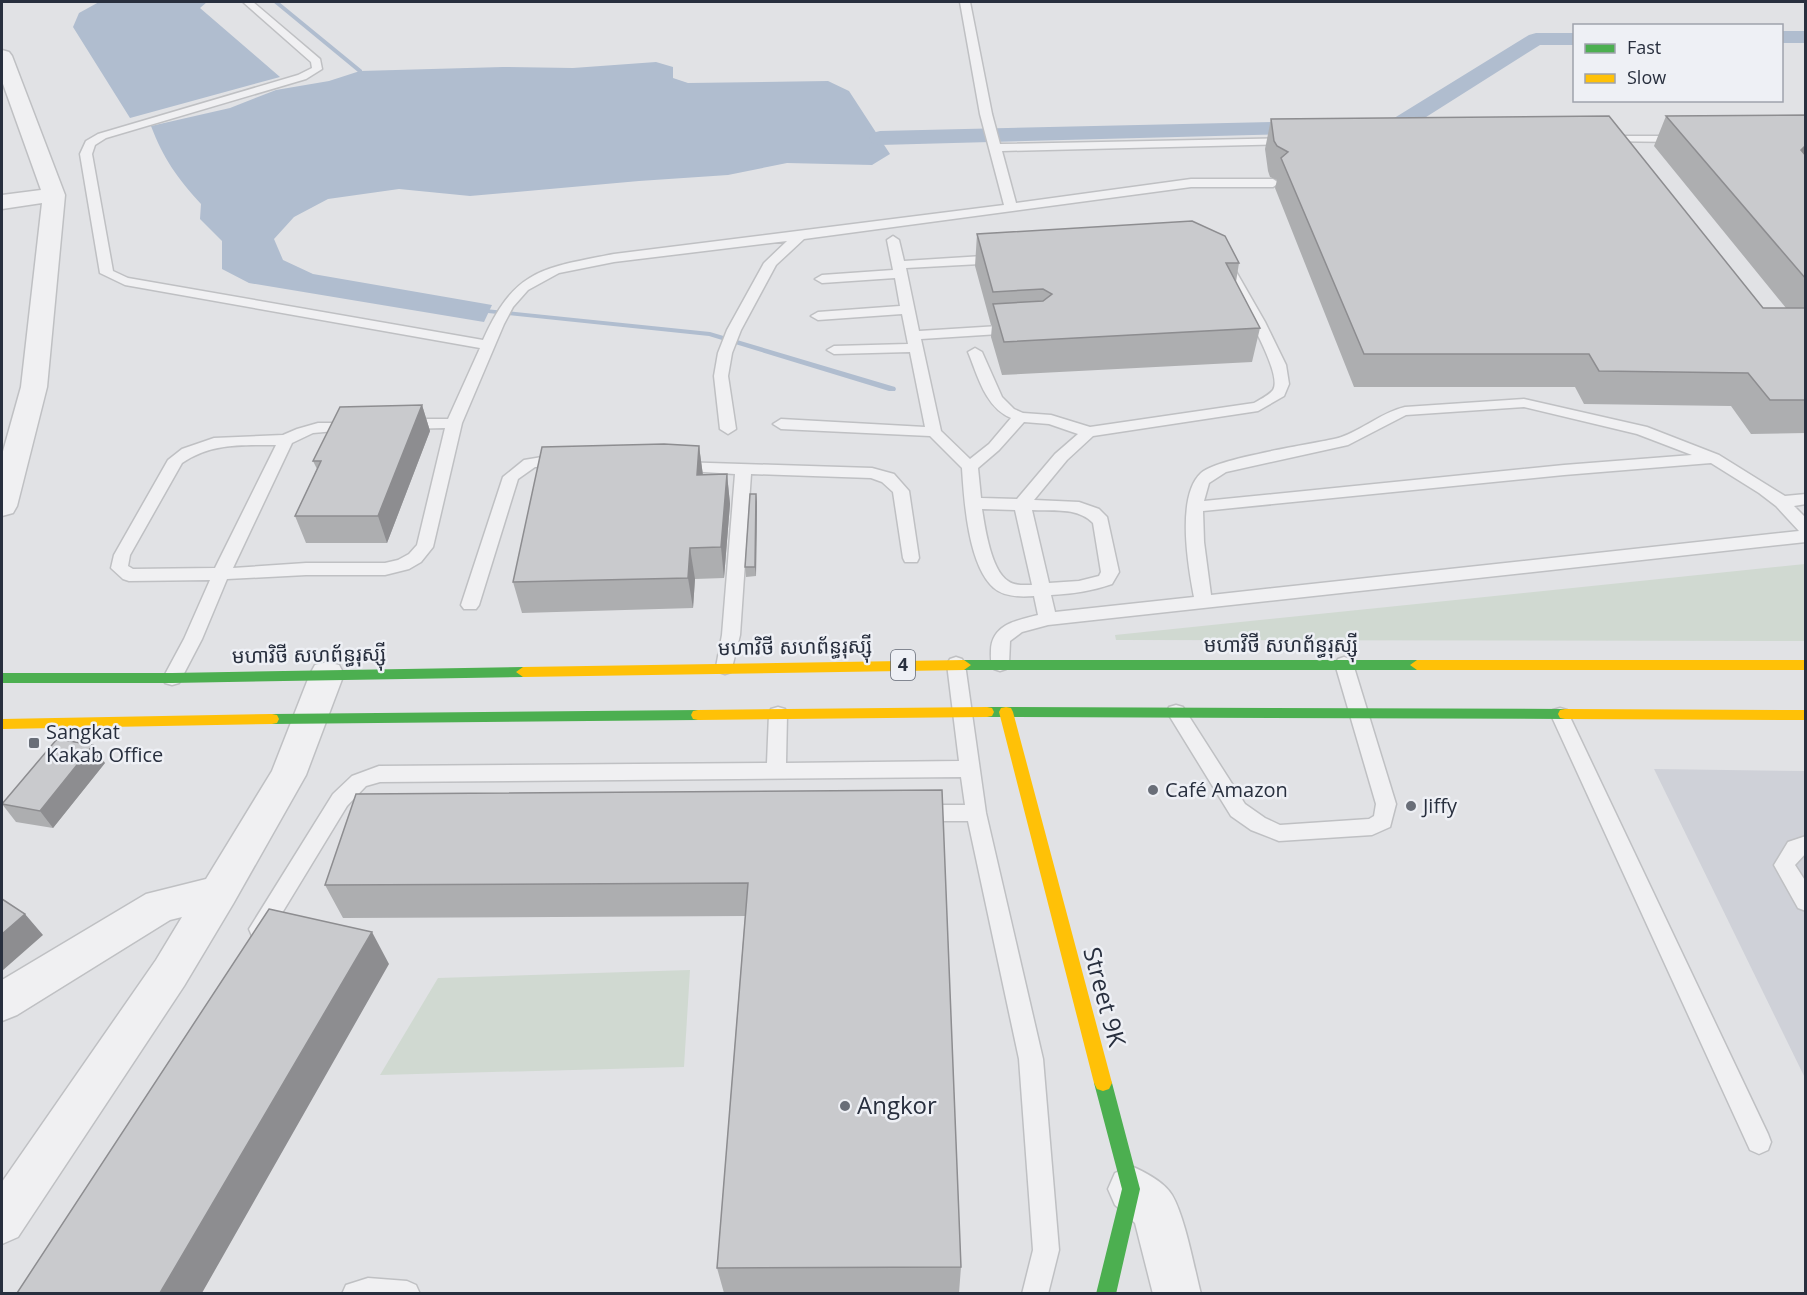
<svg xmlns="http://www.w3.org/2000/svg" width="1807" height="1295" font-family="'Open Sans','Noto Sans Khmer',sans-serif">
  <rect width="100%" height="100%" fill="#e1e2e5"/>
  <!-- built -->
  <path fill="#cfd1d8" d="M1654 769 1805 771V1078Z"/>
  <!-- green -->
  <path fill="#d0d9d1" d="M1805 564V641L1116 640 1115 635Z
    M690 970 684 1067 380 1075 438 978Z"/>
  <!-- water -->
  <path fill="#b0bdcf" d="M99 2H207L200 8 280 77 130 118 73 27 79 13Z
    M656 62 673 67V78L688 83 828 81 849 91 890 154 872 165 787 163 728 175 639 181 470 196 399 189 328 199 294 217 274 239 283 260 313 274 492 305 484 322 249 283 222 269V241L200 219 201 204C178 179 163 158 151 126L230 108 276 90 329 81 360 71 503 67 573 68Z"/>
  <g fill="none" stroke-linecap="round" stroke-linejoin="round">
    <!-- stream -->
    <path fill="#b0bdcf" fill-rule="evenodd" d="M273 2H279L362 70V72H358Z
      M485 309 710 332 895 387 896 389 895 391H889L709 336 488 313H485Z"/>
    <!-- canal -->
    <path fill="#b0bdcf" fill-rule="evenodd" d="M1782 31H1806V43H1782Z
      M1536 33H1574V45H1540L1404 131 1366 134 1358 132 1355 127 1358 122 1391 120 1529 35Z
      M1315 121 1323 123 1326 128 1323 133 880 145 872 143 869 138 872 133 880 131Z"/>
    <defs>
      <path id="lane" d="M243 2H253L320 59 322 69 306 79 106 138 95 145 92 154 113 271 128 278 483 340C515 268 544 268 614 254L1004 205 980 114 960 2H970L992 114 1000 144 1291 138 1297 141 1291 144 1002 151 1016 203 1191 179H1273L1279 183 1273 187H1191L804 239 776 265 741 330 732 353 728 376 736 429 728 434 720 429 714 376 718 353 727 330 764 263 787 241 614 262 559 273 528 290 513 307 504 324 462 423 433 547 421 562 409 569 385 575H306L227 579 202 639 179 683 172 685 165 683 163 678 184 639 210 580 129 581 123 579 111 568 114 555 168 460 182 449 214 438 283 435 297 429 318 423H358L361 426 358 429 313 433 292 443 233 568 306 563H385L398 560 409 554 417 545 445 428 405 429 397 424 405 419H448L480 348 125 285 100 273 80 154 86 141 98 134 298 75 312 68 311 62ZM276 445 215 568 133 569 128 566 130 555 182 463C211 443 242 445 276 445Z
        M1603 136H1681L1687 139 1681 142 1599 141V137Z
        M893 236 899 240 904 261 999 255 1006 259 999 263 906 268 919 331 1015 325 1022 329 1015 333 921 339 941 431 970 459 989 444 1011 418C985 407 978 376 968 352L975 348 982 352 1002 397 1014 409 1023 413 1051 415 1090 427 1254 403C1259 400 1269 395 1273 390 1285 372 1228 281 1216 261L1218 258 1223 257 1230 261 1265 322 1286 365 1289 384 1284 396 1258 411 1093 436 1067 460 1034 500 1079 502 1099 509 1107 517 1119 572 1112 584C1092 591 1072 594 1051 595L1055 612 1194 597C1188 566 1176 496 1201 473 1218 458 1307 445 1334 439 1358 434 1379 413 1405 407L1524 399 1647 427 1719 455 1785 496 1806 494V504L1794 506 1806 518V542L1048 625 1022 632 1010 641 1009 664 1006 669 1000 671 994 669C990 663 991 656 991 650 992 624 1018 620 1038 615L1034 596C1021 597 1004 597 994 588 968 566 964 499 962 468L930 436 781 429 773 424 781 419 925 427 910 352 834 354 827 350 834 346 908 344 902 314 818 320 811 316 818 312 900 306 895 278 822 283 815 279 822 275 893 270 887 240ZM1524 407 1637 434 1692 455 1564 465 1204 501 1209 483 1226 472 1348 445 1406 415ZM1024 422 1049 424 1078 434 1055 454 1017 499 981 498 978 468 999 450ZM1711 463 1759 493 1776 506 1799 531 1211 595 1204 542 1203 511 1564 475ZM982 509 1015 510 1032 585C1024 585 1014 586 1008 581 991 570 985 528 982 509ZM1032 510C1052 511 1078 507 1093 523L1101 572 1099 576 1079 581 1049 583Z
        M548 456H564L572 461 564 466 535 467 518 479 479 605 476 609H464L461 605 503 477 524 460Z
        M679 462 872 468 894 474 909 491 919 558 917 562H905L903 558 893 492 882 482 871 478 751 474 740 635 731 672 725 674 719 672 716 667 722 635 735 474 673 470 671 467Z
        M956 657 962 659 965 664 986 813 1043 1059 1059 1250 1048 1294H1022L1033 1250 1019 1059 968 821H920L913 819 910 813 913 807 920 805H965L961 777 380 782 366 786 347 806 268 936 260 938 252 936 249 929 333 794 352 776 379 766 767 763 769 714 771 709 778 707 785 709 787 714 786 763 959 761 947 664 950 659Z
        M1344 657 1350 659 1353 664 1396 804 1390 827 1372 835 1279 841 1251 830 1231 816 1167 712 1169 707 1176 705 1183 707 1245 804 1265 818 1280 825 1369 819 1374 816 1376 804 1335 664 1338 659Z
        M1560 708 1567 710 1569 715 1768 1134 1771 1142 1768 1150 1759 1154 1750 1150 1551 715 1553 710Z
        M1806 836V853L1795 865 1806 882V911L1798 908 1774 865 1788 842Z
        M368 1278 407 1281 416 1285 420 1294H342L346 1285Z"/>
      <path id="street" d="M2 50 9 52 12 56 65 195 47 387 17 506 13 513 2 516V455L21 387 42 203 2 209V195L41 190 2 81Z
        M327 662 339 665 344 674 306 775 233 904 184 986 18 1237 2 1244V1182L156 960 182 917 170 920 17 1015 2 1021V980L146 894 206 879 272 771 310 674 315 665Z
        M1131 1166C1145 1172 1164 1182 1172 1195 1185 1217 1194 1267 1201 1294H1153L1135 1223 1115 1205 1108 1189 1115 1173Z"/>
    </defs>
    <!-- lane casing -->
    <use href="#lane" stroke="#bfc0c3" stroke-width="3"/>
    <!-- street casing -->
    <use href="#street" stroke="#bfc0c3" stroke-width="3"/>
    <!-- lane -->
    <use href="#lane" fill="#f0f0f2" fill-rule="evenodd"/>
    <!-- street -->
    <use href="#street" fill="#f0f0f2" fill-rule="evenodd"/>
    <!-- fast -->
    <path fill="#4caf50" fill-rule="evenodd" d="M964 660H1417L1424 665 1417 670H964L957 665Z
      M523 667 530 672 523 677 172 683H2V673H172Z
      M987 707 1565 709 1570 710 1572 714 1570 718 1565 719 987 717 982 716 980 712 982 708Z
      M698 710 703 711 705 715 703 719 698 720 272 724 267 723 265 719 267 715 272 714Z
      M1103 1075 1109 1077 1112 1083 1140 1189 1116 1294H1096L1122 1189 1094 1083 1097 1077Z"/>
    <!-- slow -->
    <path fill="#ffc107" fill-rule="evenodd" d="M964 660 971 665 964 670 523 677 516 672 523 667Z
      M1417 660H1806V670H1417L1410 665Z
      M987 707 992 708 994 712 992 716 987 717 698 720 693 719 691 715 693 711 698 710Z
      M1006 707 1011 708 1013 712 1112 1083 1109 1089 1103 1091 1097 1089 1094 1083 999 712 1001 708Z
      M1565 709 1806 710V720L1565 719 1560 718 1558 714 1560 710Z
      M272 714 277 715 279 719 277 723 272 724 2 729V719Z"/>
  </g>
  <!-- wall -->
  <path fill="#adaeb0" d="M1806 115V433L1751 434 1731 406 1584 404 1575 387H1354L1275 188 1277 180 1270 177 1268 171 1265 149 1271 119 1763 308H1786L1654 146 1666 116Z
    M977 234 1239 263 1236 282 1260 328 1252 362 1002 375 991 337 992 325H991L975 266Z
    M422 405 430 431 387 543H306L295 516 317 469 313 461Z
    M699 446 703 475 727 474 730 504 724 578 695 579 693 608 522 613 513 582Z
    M756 494 757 503 756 576 746 577 745 567Z
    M105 763 53 828 16 822 2 804Z
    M942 790 961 1267 959 1293H724L717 1268 745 916 343 918 325 885Z"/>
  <!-- shaded-wall -->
  <path fill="#8d8d90" d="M1805 145H1806V152L1794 175 1801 150Z
    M422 405 430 431 387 543 378 516Z
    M699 446 703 476 697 475Z
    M727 474 730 504 724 578 721 547Z
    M756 494 757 503 756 576 755 567Z
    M690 548 695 579 693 608 688 578Z
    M93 745 105 763 53 828 40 811Z
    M25 914 43 935 2 971V934Z
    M372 932 389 964 202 1293H160Z"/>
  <!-- building -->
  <path fill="#c9cacd" stroke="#8d8d90" stroke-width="1.5" d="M1806 115V145L1801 150 1806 156V279L1666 116Z
    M1609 116 1763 308H1806V400H1770L1748 373 1599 371 1589 354H1364L1281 158 1288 152 1277 146 1274 141 1271 119Z
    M1192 221 1225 236 1239 263H1226L1260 328 1004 342 993 304 1043 301 1052 294 1043 289 993 292 977 234Z
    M422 405 378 516H295L321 461H313L340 407Z
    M664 444 699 446 697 475 727 474 721 547 690 548 688 578 513 582 542 447Z
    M750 494H756L755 567H745Z
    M57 739 93 745 40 811 2 804Z
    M942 790 961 1267 717 1268 748 883 325 885 356 794Z
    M2 899 25 914 2 934Z
    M269 909 372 932 160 1293H17Z"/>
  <!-- markers -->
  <g fill="#696e78" stroke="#eef0f5" stroke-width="2">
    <rect x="28" y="737" width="12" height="12" rx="3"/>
    <circle cx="1153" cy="790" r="6"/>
    <circle cx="1411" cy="806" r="6"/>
    <circle cx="845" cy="1106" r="6"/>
  </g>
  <g text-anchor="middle" stroke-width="5" stroke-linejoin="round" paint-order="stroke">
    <!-- shield labels -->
    <rect fill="#eef0f5" stroke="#636975" stroke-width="1.5" x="891" y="650" width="24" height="30" rx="4.5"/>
    <g font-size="18" font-weight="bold" fill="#282f3e">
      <text x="903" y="671">4</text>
    </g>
    <!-- street labels -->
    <g font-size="20" fill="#282f3e" stroke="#eef0f5">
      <text x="1281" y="652">មហាវិថី សហព័ន្ធរុស្ស៊ី</text>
      <text transform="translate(795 647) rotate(-1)" y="7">មហាវិថី សហព័ន្ធរុស្ស៊ី</text>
      <text transform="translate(309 655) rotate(-1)" y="7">មហាវិថី សហព័ន្ធរុស្ស៊ី</text>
    </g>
    <!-- poi labels -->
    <g font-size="20" fill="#282f3e" stroke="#eef0f5" text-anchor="start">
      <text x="46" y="739">Sangkat<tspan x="46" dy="23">Kakab Office</tspan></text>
      <text x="1165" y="797">Café Amazon</text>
      <text x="1423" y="813">Jiffy</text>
    </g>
    <!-- near-street labels -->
    <g font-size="24" fill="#282f3e" stroke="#eef0f5">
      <text transform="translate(1104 997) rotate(75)" y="8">Street 9K</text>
    </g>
    <!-- near-poi labels -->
    <g font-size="24" fill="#282f3e" stroke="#eef0f5" text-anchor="start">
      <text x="857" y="1114">Angkor</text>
    </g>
  </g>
  <!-- border -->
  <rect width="1807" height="1295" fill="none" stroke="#282f3e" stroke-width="6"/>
  <!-- legend -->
  <rect x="1573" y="24" width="210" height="78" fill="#eef0f5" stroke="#9fa3ac" stroke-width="1.5"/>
  <rect x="1585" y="44" width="30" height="9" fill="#4caf50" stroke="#9fa3ac" stroke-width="1.5"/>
  <text x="1627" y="54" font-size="18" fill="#282f3e">Fast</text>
  <rect x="1585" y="74" width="30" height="9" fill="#ffc107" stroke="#9fa3ac" stroke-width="1.5"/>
  <text x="1627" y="84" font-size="18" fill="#282f3e">Slow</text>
</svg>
